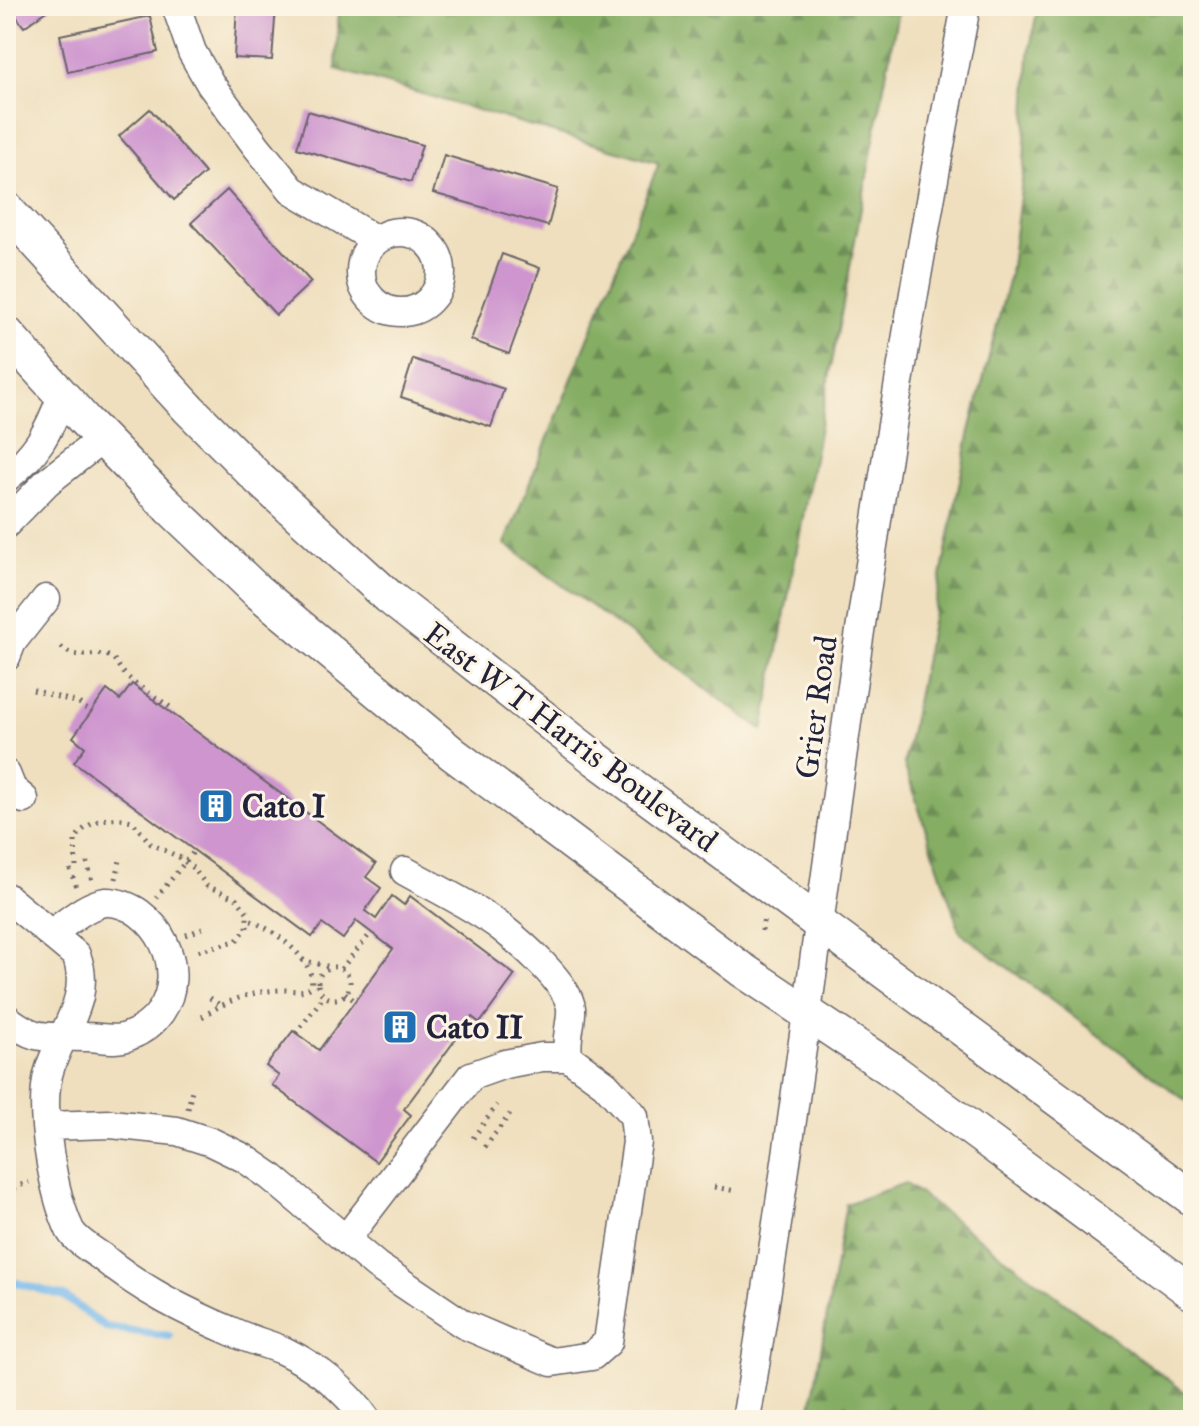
<svg xmlns="http://www.w3.org/2000/svg" width="1199" height="1426" font-family="'IM FELL Great Primer',serif">
  <defs>
    <pattern id="forest-firs" width="22" height="20" patternUnits="userSpaceOnUse" patternTransform="scale(2)"><rect width="22" height="20" fill="#85ad64"/><path d="M5 1l3.5 6h-7zM16 11l3.5 6h-7z" fill="#6c8c54"/></pattern>
  </defs>
  <rect width="100%" height="100%" fill="#fcf5e5"/>
  <filter id="ink" filterUnits="userSpaceOnUse"><feTurbulence type="fractalNoise" baseFrequency=".0125" numOctaves="2"/><feDisplacementMap in="SourceGraphic" scale="16" xChannelSelector="R" yChannelSelector="G"/><feConvolveMatrix kernelMatrix="1 2 1 2 8 2 1 2 1" color-interpolation-filters="sRGB"/></filter>
  <filter id="wash" filterUnits="userSpaceOnUse"><feTurbulence type="fractalNoise" baseFrequency=".006" numOctaves="4" result="noise"/><feDisplacementMap in="SourceGraphic" scale="32" xChannelSelector="R" yChannelSelector="G"/><feGaussianBlur stdDeviation="1.8" result="paint"/><feColorMatrix in="noise" values="0 0 0 0 0 0 0 0 0 0 0 0 0 0 0 0 0 1.4 0 .05"/><feComposite in="paint" operator="in"/></filter>
  <g filter="url(#wash)">
    <rect width="100%" height="100%" fill="#efdfbe"/>
    <!-- forest -->
    <path fill="url(#forest-firs)" stroke="#546850" stroke-width="2" d="M339 6H899L763 730 505 544 659 163 336 69Z
      M1038 6H1193V1106L960 932 904 764 969 435 1010 274 1024 165 1029 54Z
      M905 1183 1193 1398V1420H809L846 1204Z"/>
    <g fill="none" stroke-linecap="round" stroke-linejoin="round">
      <!-- stream -->
      <path stroke="#78baed" stroke-width="8" d="M6 1280 64 1296 105 1327 169 1336
        M434 1413 475 1420"/>
    </g>
    <g id="blocks">
      <!-- building -->
      <path fill="#ce95cf" d="M9 6H53L24 27Z
        M237 6H276L272 60 234 58Z
        M150 16 158 52 68 72 60 35Z
        M150 109 205 173 174 200 119 136Z
        M308 111 422 145 411 182 297 148Z
        M444 155 558 189 548 226 433 193Z
        M227 190 311 282 276 315 191 223Z
        M502 254 540 268 509 354 471 340Z
        M413 359 504 389 491 427 401 397Z
        M132 684 376 864 366 877 381 888 365 911 376 919 392 896 404 905 410 896 515 975 480 1023 472 1017 439 1062 404 1109 411 1115 376 1162 272 1085 279 1076 266 1066 293 1031 319 1050 393 949 356 921 343 939 322 924 312 937 74 762 85 747 73 737 107 690 120 700Z"/>
    </g>
  </g>
  <g filter="url(#ink)">
    <use href="#blocks" fill-opacity="0" stroke="#6a6469" stroke-width="2"/>
    <g fill="none" stroke-linecap="round" stroke-linejoin="round">
      <defs>
        <path id="minor" d="M176 6 192 52 211 85 257 147 292 190 376 240
          M361 272a40 40 0 1 1 80 0a40 40 0 1 1-80 0Z
          M6 478C37 454 49 431 62 396
          M6 524 47 482 102 439
          M6 657 12 642 46 599
          M6 774 12 789 24 799
          M6 897 76 955C94 999 58 1034 48 1075 39 1113 53 1194 70 1230 75 1240 92 1250 102 1257 142 1290 186 1312 233 1332 250 1340 268 1344 284 1351 319 1368 345 1389 367 1420
          M6 1018C39 1044 48 1035 86 1037 100 1037 116 1042 129 1036 185 1014 183 946 139 913 131 907 116 901 105 902 86 905 68 922 52 933
          M46 1126 111 1124 177 1131 211 1142 244 1158 270 1176 377 1266 463 1324 552 1362 592 1356 608 1342 637 1142 634 1116 605 1084 568 1057C565 1037 572 1023 571 1008 568 983 521 943 502 928 473 906 437 889 405 871
          M346 1239 471 1076 505 1064 542 1057H568
          M746 1420C789 1165 820 908 857 651 889 435 925 220 966 6"/>
        <path id="major" d="M6 209 189 409 259 479 389 597 596 759 1193 1199
          M6 333 85 421 164 502 257 591 453 754 741 969 888 1067 1193 1293"/>
      </defs>
      <!-- minor casing -->
      <use href="#minor" stroke="#6a6469" stroke-width="31"/>
      <!-- major casing -->
      <use href="#major" stroke="#6a6469" stroke-width="37"/>
      <!-- path -->
      <path stroke="#6a6469" stroke-width="5" stroke-dasharray="2 6" stroke-linecap="butt" d="M61 647C76 662 94 650 111 657 117 661 118 667 123 672 135 686 155 696 170 707
        M33 690 79 703 91 713
        M87 862 92 881
        M76 867 75 840C86 820 111 815 132 821L151 844 179 857 194 869 207 886 237 899 247 912V928L236 941 193 952
        M70 869 76 887
        M116 879 120 860
        M156 898 195 850
        M762 931 764 916
        M186 935 203 928
        M302 960 331 967
        M318 983a16 16 0 1 1 32 0a16 16 0 1 1-32 0Z
        M341 969 371 933
        M345 993 355 1001
        M210 998 220 1005
        M202 1017C226 1001 251 991 280 990 291 989 302 994 311 987 318 961 270 926 248 920
        M296 1033 324 996
        M6 1102 13 1110
        M188 1109 192 1090
        M473 1138 497 1105
        M485 1147 510 1114
        M714 1187 736 1191
        M6 1191 29 1182"/>
      <!-- minor -->
      <use href="#minor" stroke="#fff" stroke-width="28"/>
      <!-- major -->
      <use href="#major" stroke="#fff" stroke-width="34"/>
    </g>
  </g>
  <!-- icons -->
  <defs>
    <symbol id="building-square" viewBox="-11 -11 22 22"><rect x="-9" y="-9" width="18" height="18" rx="4" fill="#1f6fb2" stroke="#fcf5e5"/><path d="M-4-6H4V6H1V3H-1V6H-4ZM-2.5-4.3h1.7v1.8h-1.7ZM.8-4.3h1.7v1.8H.8ZM-2.5-1h1.7V.8h-1.7ZM.8-1h1.7V.8H.8Z" fill="#fff"/></symbol>
  </defs>
  <g fill-rule="evenodd">
    <use href="#building-square" x="196" y="786" width="40" height="40"/>
    <use href="#building-square" x="380" y="1007" width="40" height="40"/>
  </g>
  <g text-anchor="middle" stroke-width="6" stroke-linejoin="round" paint-order="stroke">
    <!-- street labels -->
    <g font-size="32" fill="#22223b" stroke="#fcf5e5">
      <text transform="translate(816 707) rotate(-82)" y="11">Grier Road</text>
      <text transform="translate(571 737) rotate(37)" y="11">East W T Harris Boulevard</text>
    </g>
    <!-- poi labels -->
    <g font-size="32" font-weight="bold" fill="#22223b" stroke="#fcf5e5" text-anchor="start">
      <text x="242" y="817">Cato I</text>
      <text x="426" y="1038">Cato II</text>
    </g>
  </g>
  <!-- margin -->
  <rect width="1199" height="1426" fill="none" stroke="#fcf5e5" stroke-width="32"/>
</svg>
